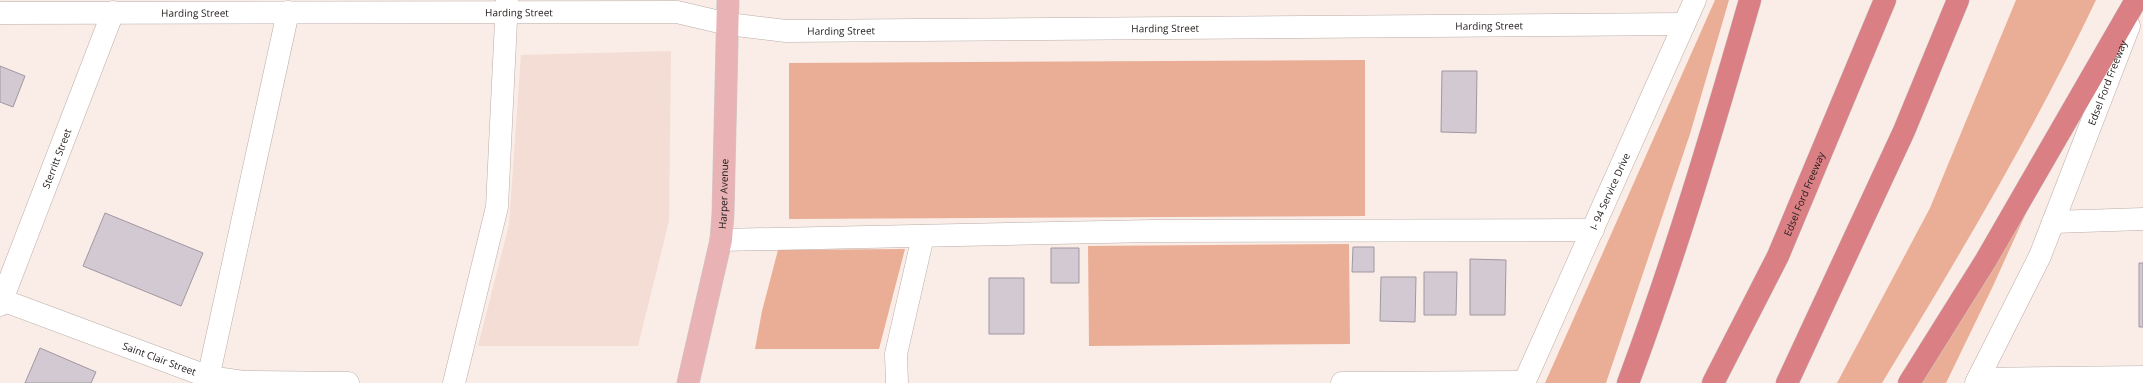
<svg xmlns="http://www.w3.org/2000/svg" width="2143" height="383" font-family="'Open Sans',sans-serif">
  <rect width="100%" height="100%" fill="#faece6"/>
  <!-- built -->
  <path fill="#f3ddd4" d="M671 51 669 221 638 346H478L509 225 521 55Z"/>
  <!-- green -->
  <path fill="#eaae96" d="M1715 0H1729L1690 134 1606 383H1545Z
    M2016 0H2096C2033 132 1958 258 1882 383H1837L1930 208Z
    M1365 60V216L789 219V63Z
    M2041 180 1993 286 1946 383H1916Z
    M1349 244 1350 344 1089 346 1088 246Z
    M905 249 879 349H755L762 311 778 250Z"/>
  <!-- building -->
  <path fill="#d2c9d3" stroke="#a097a1" d="M0 66 25 76 13 107 0 102Z
    M1442 71H1477L1476 133 1441 132Z
    M105 213 203 253 181 306 83 266Z
    M1353 247H1374V272H1352Z
    M1051 248H1079V283H1051Z
    M1470 259 1506 260 1505 315H1470Z
    M2139 263H2143V327H2139Z
    M1424 272H1457L1456 315H1424Z
    M1381 277H1416L1415 322 1380 321Z
    M989 278H1024V334H989Z
    M40 348 96 372 91 383H25Z"/>
  <g fill="none" stroke-linecap="round" stroke-linejoin="round">
    <defs>
      <g id="minor">
        <path id="s1" d="M0 13 677 12 728 24 786 31 1684 24"/>
        <path d="M2053 222 2143 219"/>
        <path d="M721 240 1153 231 1593 230"/>
        <path id="s2" d="M2 300 209 377 243 382 348 383"/>
        <path id="s3" d="M0 305 113 12"/>
        <path d="M1978 379 2143 377"/>
        <path d="M207 383 288 12"/>
        <path d="M454 383 497 207 507 0"/>
        <path d="M897 383 896 354 923 236"/>
        <path d="M1342 383 1525 382"/>
        <path id="s4" d="M1524 383 1695 0"/>
        <path id="s5" d="M1976 383 2040 256 2129 26"/>
      </g>
      <g id="major">
        <path id="s6" d="M688 383 721 240 723 214 728 0"/>
      </g>
      <g id="highway">
        <path d="M1628 383C1675 257 1713 129 1750 0"/>
        <path id="s7" d="M1713 383 1778 256 1885 0"/>
        <path d="M1787 383 1904 131 1958 0"/>
        <path d="M1909 383 1986 260 2136 0"/>
      </g>
    </defs>
    <!-- minor casing -->
    <use href="#minor" stroke="#baada8" stroke-width="23"/>
    <!-- major casing -->
    <use href="#major" stroke="#cecdcc" stroke-width="23"/>
    <!-- highway casing -->
    <use href="#highway" stroke="#cecdcc" stroke-width="23"/>
    <!-- minor -->
    <use href="#minor" stroke="#fff" stroke-width="22"/>
    <!-- major -->
    <use href="#major" stroke="#e9b2b5" stroke-width="22"/>
    <!-- highway -->
    <use href="#highway" stroke="#da7f84" stroke-width="22"/>
  </g>
  <g text-anchor="middle" stroke-width="4" stroke-linejoin="round" paint-order="stroke">
    <!-- street labels -->
    <g font-size="10" fill="#201b19" stroke="#faece6">
      <text dy="4" stroke="none"><textPath href="#s1" startOffset="195">Harding Street</textPath></text>
      <text dy="4" stroke="none"><textPath href="#s1" startOffset="519">Harding Street</textPath></text>
      <text dy="4" stroke="none"><textPath href="#s1" startOffset="1491">Harding Street</textPath></text>
      <text dy="4" stroke="none"><textPath href="#s1" startOffset="1167">Harding Street</textPath></text>
      <text dy="4" stroke="none"><textPath href="#s1" startOffset="843">Harding Street</textPath></text>
      <text dy="4" stroke="none"><textPath href="#s5" startOffset="328">Edsel Ford Freeway</textPath></text>
      <text dy="4" stroke="none"><textPath href="#s3" startOffset="157">Sterritt Street</textPath></text>
      <text dy="4" stroke="none"><textPath href="#s4" startOffset="210">I- 94 Service Drive</textPath></text>
      <text dy="4" stroke="none"><textPath href="#s6" startOffset="193">Harper Avenue</textPath></text>
      <text dy="4" stroke="none"><textPath href="#s7" startOffset="210">Edsel Ford Freeway</textPath></text>
      <text dy="4" stroke="none"><textPath href="#s2" startOffset="168">Saint Clair Street</textPath></text>
    </g>
  </g>
</svg>
